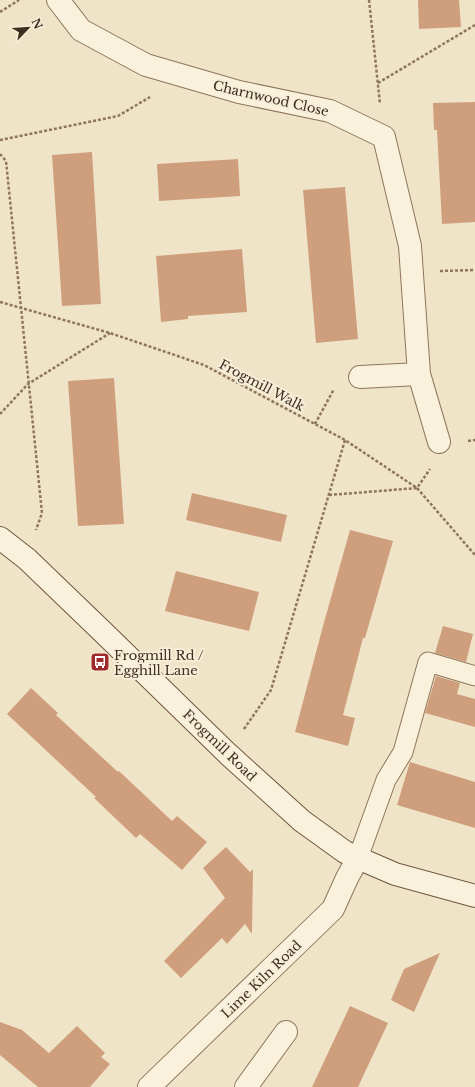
<svg xmlns="http://www.w3.org/2000/svg" width="475" height="1087" font-family="'Libre Baskerville',serif">
  <rect width="100%" height="100%" fill="#f0e4c8"/>
  <!-- building -->
  <path fill="#cf9f7d" d="M418 0H459L461 27 419 29Z
    M475 102V222L442 224 437 130H434L433 103Z
    M92 152 101 304 62 306 52 155Z
    M238 159 240 196 159 201 157 164Z
    M345 187 358 339 316 343 303 190Z
    M242 249 247 312 188 316V319L161 322 156 256Z
    M114 378 124 524 78 526 68 381Z
    M192 493 287 515 281 542 186 520Z
    M350 530 393 541 365 638H363L343 715 355 718 348 746 295 732 323 626Z
    M176 571 259 592 249 631 165 611Z
    M443 626 473 634 466 662 435 653Z
    M436 676 460 683 457 694 475 699V727L425 713Z
    M31 688 58 713 56 715 118 772 119 771 172 821 177 816 207 842 182 870 140 834 136 838 94 798 96 797 7 714Z
    M410 762 475 782V828L397 805Z
    M226 847 250 872 253 869 252 934 245 924 227 944 222 938 181 978 164 961 225 898 203 868Z
    M440 953 414 1012 391 1000 404 969Z
    M350 1006 388 1023 358 1087H312Z
    M0 1022 22 1030 49 1053 77 1026 105 1053 101 1057 110 1064 90 1087H38L0 1055Z"/>
  <g fill="none" stroke-linecap="round" stroke-linejoin="round">
    <defs>
      <path id="lane" d="M358 858 386 780 403 752 428 662 475 676"/>
      <path id="street" d="M58 0 81 30 146 65 239 92 330 111 384 137 410 246 419 374
        M360 377 419 374 439 442
        M149 1087 333 909 347 878 358 858
        M246 1087 286 1032"/>
      <path id="secondary" d="M0 538 27 559 106 635 228 754 302 821 345 852 358 858 395 874 475 896"/>
    </defs>
    <!-- lane casing -->
    <use href="#lane" stroke="#8d765c" stroke-width="21"/>
    <!-- street casing -->
    <use href="#street" stroke="#8d765c" stroke-width="24"/>
    <!-- secondary casing -->
    <use href="#secondary" stroke="#6f573f" stroke-width="24"/>
    <!-- path -->
    <path stroke="#8d765c" stroke-width="2.5" stroke-dasharray="3 2" stroke-linecap="butt" d="M369 0 380 104
      M0 12 19 0
      M378 83 475 25
      M0 140 118 116 150 97
      M0 154 6 161 42 513 36 530
      M440 271 475 270
      M0 302 110 333 204 365 315 424 345 440 417 488 475 555
      M0 414 28 384 110 333
      M315 424 334 389
      M468 441 475 440
      M329 495 417 488 430 469
      M244 729 271 690 345 440"/>
    <!-- lane -->
    <use href="#lane" stroke="#faf1dc" stroke-width="19"/>
    <!-- street -->
    <use href="#street" stroke="#faf1dc" stroke-width="22"/>
    <!-- secondary -->
    <use href="#secondary" stroke="#faf1dc" stroke-width="22"/>
  </g>
  <!-- icons -->
  <defs>
    <symbol id="bus-square" viewBox="-11 -11 22 22"><rect x="-9" y="-9" width="18" height="18" rx="4" fill="#9e2a2b" stroke="#f7eed8"/><path d="M-5-6H5V4H4V6H2V4H-2V6H-4V4H-5ZM-3.5-4V0h7V-4ZM-3.5 1.2v1.5H-2V1.2ZM2 1.2v1.5H3.5V1.2Z" fill="#fff"/></symbol>
  </defs>
  <g fill-rule="evenodd">
    <use href="#bus-square" x="89" y="651" width="22" height="22"/>
  </g>
  <g text-anchor="middle" stroke-width="4" stroke-linejoin="round" paint-order="stroke">
    <!-- street labels -->
    <g font-size="13" fill="#3d2e20" stroke="#f7eed8">
      <text transform="translate(271 98) rotate(13)" y="5">Charnwood Close</text>
      <text transform="translate(262 385) rotate(28)" y="5">Frogmill Walk</text>
      <text transform="translate(220 745) rotate(44)" y="5">Frogmill Road</text>
      <text transform="translate(261 979) rotate(-44)" y="5">Lime Kiln Road</text>
    </g>
    <!-- poi labels -->
    <g font-size="13" fill="#3d2e20" stroke="#f7eed8" text-anchor="start">
      <text x="114" y="660">Frogmill Rd /<tspan x="114" dy="15">Egghill Lane</tspan></text>
    </g>
  </g>
  <!-- north arrow -->
  <g transform="translate(28 28) rotate(65)" stroke="#f7eed8" stroke-width="3" paint-order="stroke">
  <path d="M0-3L7 15L0 10L-7 15Z" fill="#3d2e20"/>
  <text y="-6" font-size="11" font-weight="bold" text-anchor="middle" fill="#3d2e20">N</text>
  </g>
</svg>
